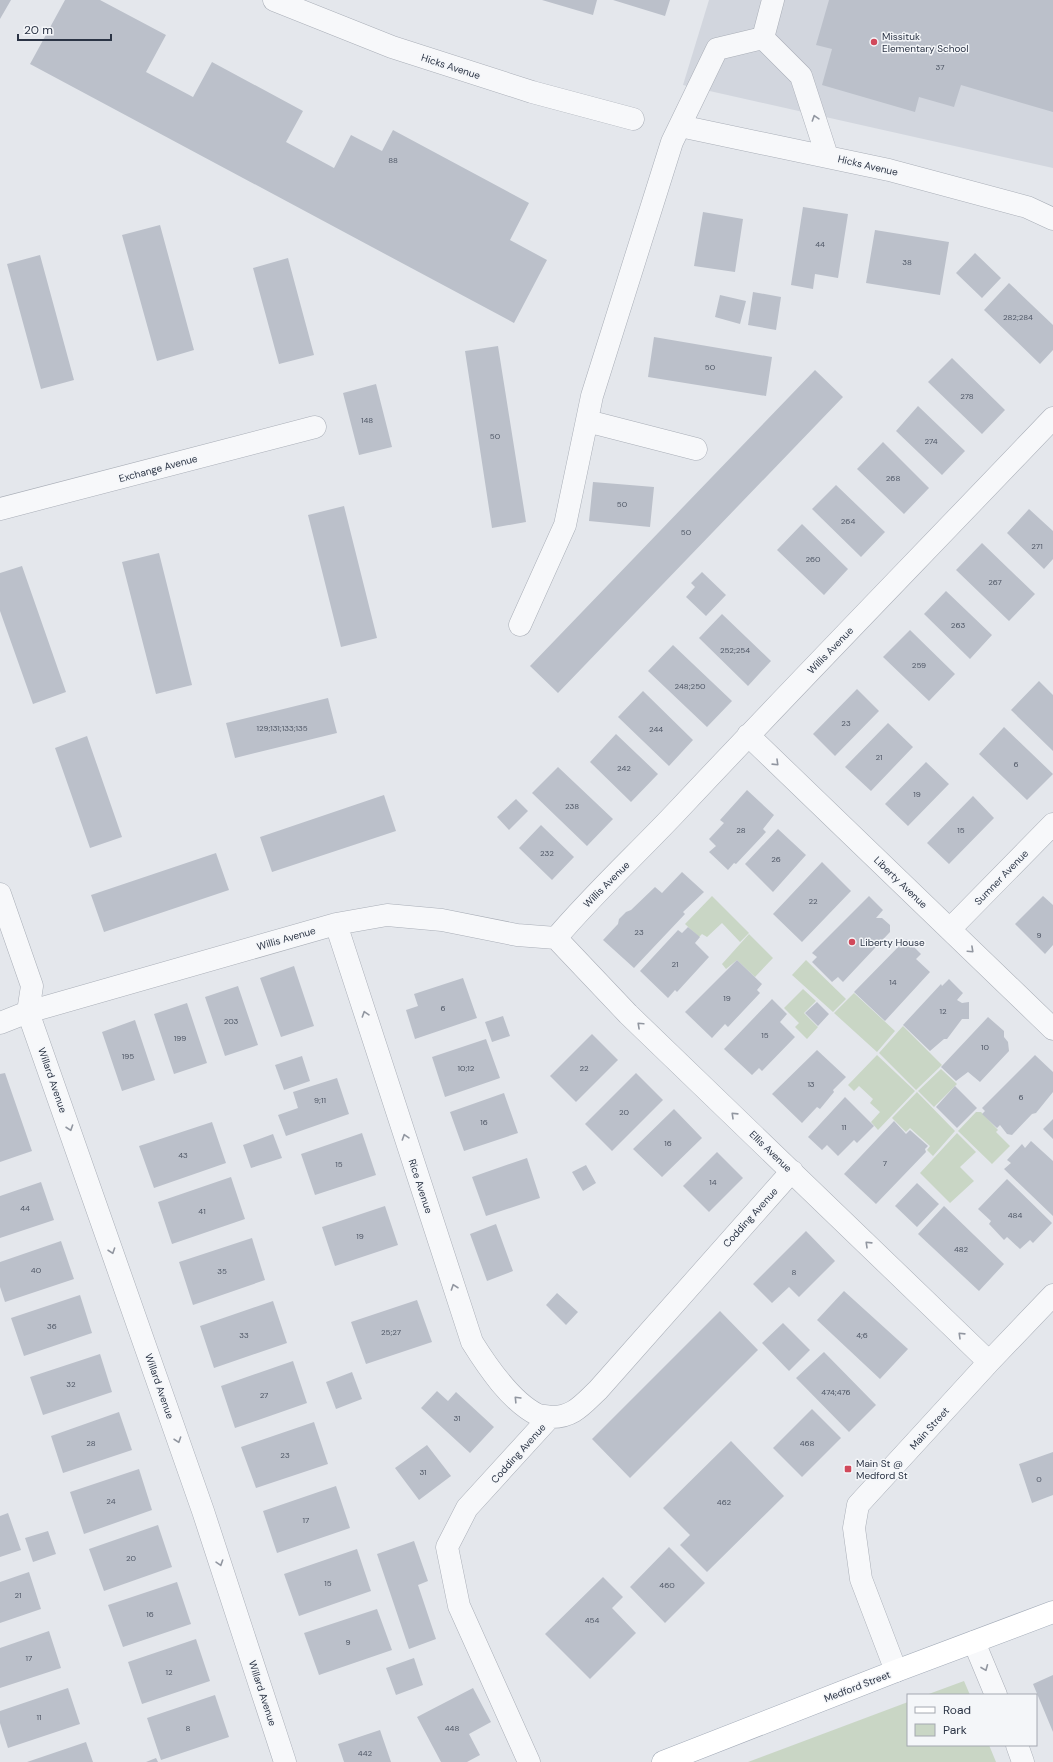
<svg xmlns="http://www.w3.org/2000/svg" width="1053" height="1762" font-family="'DM Sans',sans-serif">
  <rect width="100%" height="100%" fill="#e4e7ec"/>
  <!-- built -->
  <path fill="#d2d6de" d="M709 0H1053V168L683 85Z"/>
  <!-- green -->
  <path fill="#c9d6c5" d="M712 896 749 933 740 942 722 923 707 937 702 934 699 937 685 924Z
    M749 934 773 958 755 977 737 960 726 969 722 964Z
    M806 960 846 999 833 1012 792 975Z
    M803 989 816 1001 804 1013 818 1027 807 1039 795 1027 799 1023 784 1008Z
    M854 993 895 1031 877 1052 834 1013Z
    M903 1026 942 1065 916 1090 879 1053Z
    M877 1055 915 1091 878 1130 871 1122 880 1112 870 1103 873 1099 859 1086 854 1091 848 1085Z
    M941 1069 957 1084 934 1107 918 1091Z
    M917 1092 955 1131 933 1156 927 1150 930 1146 910 1128 906 1132 892 1118Z
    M976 1112H981L998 1130 996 1132 1010 1146 992 1164 958 1131Z
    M957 1133 976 1152 960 1167 974 1181 950 1203 920 1173Z
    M964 1681 970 1695H926Z
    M908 1702V1745H989L996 1762H748Z"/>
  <!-- building -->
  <path fill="#bbc0ca" d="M0 0H11L0 19Z
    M65 0H100L166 35 146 72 193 97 212 62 303 111 286 142 334 168 351 135 382 151 393 130 529 203 510 240 547 260 514 323 30 64Z
    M542 0H597L593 15Z
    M613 0H670L665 16Z
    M829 0H1053V112L961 85 954 107 919 97 915 112 822 85 832 49 816 45Z
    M803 207 848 214 838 278 815 274 813 289 791 285Z
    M703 212 743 219 735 272 694 266Z
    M160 225 194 350 157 361 122 235Z
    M875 230 949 242 940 295 866 283Z
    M975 253 1001 278 982 298 956 273Z
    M40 255 74 380 41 389 7 264Z
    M288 258 314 355 279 364 253 268Z
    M1009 283 1053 325V350L1040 364 984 310Z
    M753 292 781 297 776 330 748 325Z
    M720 295 746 301 740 324 715 317Z
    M654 337 772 357 766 396 648 377Z
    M498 346 526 522 492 528 465 351Z
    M952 358 1005 410 982 434 928 382Z
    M815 370 843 397 558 693 530 666Z
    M376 384 392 447 359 455 343 393Z
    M918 406 965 451 942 475 896 431Z
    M883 442 929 488 904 514 857 469Z
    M593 482 654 487 650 527 589 521Z
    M836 485 885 532 861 557 812 509Z
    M344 506 377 638 341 647 308 515Z
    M1029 509 1053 531V559L1044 569 1007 533Z
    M802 524 848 569 824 595 777 550Z
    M982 543 1035 594 1009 621 956 570Z
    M159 553 192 685 156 694 122 562Z
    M22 566 66 692 33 704 0 611V573Z
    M702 572 726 595 706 616 686 597 695 587 691 583Z
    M946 591 992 635 970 659 924 614Z
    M722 614 771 661 748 686 699 638Z
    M910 630 955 674 929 701 883 657Z
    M673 645 732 701 707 727 648 671Z
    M1039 681 1053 695V751L1011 710Z
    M857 689 879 711 835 756 813 734Z
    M643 691 693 740 669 766 618 717Z
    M328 698 337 733 235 758 226 723Z
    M888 723 913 747 871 791 845 767Z
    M1004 727 1053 774 1027 800 979 754Z
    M616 734 658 774 631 802 590 762Z
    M87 736 122 837 90 848 55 748Z
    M926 762 949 784 908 826 885 804Z
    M558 767 613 819 587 846 532 793Z
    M747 790 774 815 763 829 766 832 736 864 734 863 728 870 709 852 716 846 709 839 724 823 720 820Z
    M384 795 396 831 272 872 260 837Z
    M973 796 994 818 949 864 927 843Z
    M516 799 528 811 509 830 497 817Z
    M541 825 574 857 552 880 519 848Z
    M778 829 806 855 773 892 745 864Z
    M216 853 229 890 104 932 91 895Z
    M822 862 851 891 802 942 773 914Z
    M682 872 704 892 683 912 685 914 634 968 603 940 618 924 619 919 626 912 631 910 655 887 662 893Z
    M869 896 883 910 876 918H882L890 925V932L843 982 838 977 832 982 812 962 817 957 812 953Z
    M1043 896 1053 905V945L1045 954 1015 924Z
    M688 927 700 937 695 943 709 957 677 992 675 990 668 998 640 971 678 930 682 933Z
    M906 939 921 954 916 959 930 972 885 1021 854 992Z
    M737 960 762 984 757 990 760 993 728 1027 725 1024 712 1038 685 1012Z
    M294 966 314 1026 281 1037 260 978Z
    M463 978 477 1018 415 1039 406 1010 418 1006 414 994Z
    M949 979 963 993 957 1000 962 1003 969 1002V1019H962L947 1039H944L930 1051 903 1025 941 984 942 986Z
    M238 986 258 1045 225 1056 205 997Z
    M772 999 787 1014 780 1022 795 1037 762 1071 759 1068 752 1075 724 1049Z
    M817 1002 829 1014 818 1026 805 1013Z
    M187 1003 207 1063 174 1074 154 1014Z
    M503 1016 510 1036 492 1042 485 1022Z
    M988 1017 1004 1031V1037L1008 1042 1009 1051 980 1082 968 1072 956 1081 941 1067Z
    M135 1020 155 1080 122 1091 102 1032Z
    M592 1034 618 1060 576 1102 550 1076Z
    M486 1039 500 1078 445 1097 432 1057Z
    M817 1050 846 1077 833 1090 834 1092 820 1109 817 1107 802 1123 772 1094Z
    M1035 1055 1053 1072V1092L1036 1113 1032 1114 1012 1135 1007 1134 1000 1125 997 1128 982 1114 985 1111 982 1108Z
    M302 1056 310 1081 284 1090 275 1065Z
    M5 1073 32 1151 0 1162V1074Z
    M636 1073 663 1100 612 1151 585 1124Z
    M337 1078 349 1114 286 1136 278 1115 298 1108 293 1092Z
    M955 1086 977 1108 957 1128 936 1107Z
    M504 1093 518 1133 464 1151 450 1112Z
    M845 1097 874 1126 857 1143 854 1140 838 1156 827 1145 822 1150 808 1137Z
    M674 1109 702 1138 662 1177 633 1149Z
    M1053 1119V1139L1043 1129Z
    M894 1121 906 1134 910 1130 928 1146 925 1149 926 1152 876 1204 844 1174Z
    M212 1122 226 1163 154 1188 139 1146Z
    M362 1133 376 1175 315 1195 301 1154Z
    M273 1134 282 1158 251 1168 243 1145Z
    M1031 1141 1053 1161V1216L1004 1169 1011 1163 1007 1160 1022 1144 1025 1148Z
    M717 1152 743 1178 709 1212 683 1186Z
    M527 1158 540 1198 486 1216 472 1177Z
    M586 1165 596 1183 583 1191 572 1172Z
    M231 1177 245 1219 172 1244 158 1202Z
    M1007 1179 1052 1223 1033 1243 1030 1240 1020 1249 1007 1237 1004 1240 989 1224 991 1221 978 1209Z
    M41 1182 54 1220 0 1238V1196Z
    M917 1183 939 1204 917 1227 895 1206Z
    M385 1206 398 1245 335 1266 322 1227Z
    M944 1206 1004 1264 979 1291 918 1234Z
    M496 1224 513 1271 487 1281 470 1234Z
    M806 1231 835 1261 799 1297 789 1287 772 1303 753 1284Z
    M252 1238 265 1280 193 1305 179 1262Z
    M61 1241 74 1279 5 1302 0 1287V1262Z
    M844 1291 908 1349 880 1379 817 1320Z
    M557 1293 578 1312 566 1325 546 1305Z
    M80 1295 92 1333 24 1356 11 1318Z
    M417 1300 432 1342 366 1364 351 1322Z
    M273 1301 287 1343 214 1368 200 1326Z
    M720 1311 758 1350 630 1478 592 1439Z
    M783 1323 810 1350 789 1371 762 1343Z
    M824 1352 876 1405 849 1432 796 1378Z
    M100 1354 112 1392 43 1415 30 1377Z
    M293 1361 307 1403 235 1428 221 1386Z
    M352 1372 362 1399 336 1409 326 1382Z
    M437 1391 448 1401 456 1392 494 1427 470 1453 421 1408Z
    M812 1409 841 1438 802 1477 773 1448Z
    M119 1412 132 1450 63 1473 51 1436Z
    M314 1422 328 1464 256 1488 241 1447Z
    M731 1441 784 1496 707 1572 680 1545 690 1535 663 1508Z
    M427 1445 451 1476 419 1500 395 1468Z
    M1053 1452V1495L1032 1503 1019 1464Z
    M139 1469 152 1510 84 1534 70 1492Z
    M336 1486 350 1528 277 1553 263 1511Z
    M8 1513 21 1550 0 1557V1516Z
    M158 1525 172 1567 104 1591 89 1549Z
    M48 1531 56 1554 33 1562 25 1538Z
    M414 1541 428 1581 418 1585 436 1639 409 1649 377 1554Z
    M669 1547 705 1583 665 1623 630 1587Z
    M357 1549 371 1591 299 1616 284 1574Z
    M29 1572 41 1609 0 1623V1582Z
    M603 1577 623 1597 612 1608 636 1633 590 1679 545 1634Z
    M177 1582 191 1624 123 1647 108 1605Z
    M377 1609 392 1650 319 1675 304 1633Z
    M49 1631 61 1668 0 1688V1648Z
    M196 1639 210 1681 142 1704 128 1662Z
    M414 1658 423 1685 396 1695 386 1668Z
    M1053 1675V1732L1033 1684Z
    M68 1688 80 1724 8 1748 0 1723V1711Z
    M473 1688 491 1722 469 1734 480 1755 467 1762H441L417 1717Z
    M215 1695 229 1737 161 1760 147 1718Z
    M380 1730 391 1762H344L338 1744Z
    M86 1742 93 1762H27Z
    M156 1758 158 1762H146Z"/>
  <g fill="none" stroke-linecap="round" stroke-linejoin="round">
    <defs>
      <path id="minor" d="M274 0 392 47 532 92 633 119
        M763 38 801 76 827 156
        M763 38 773 0
        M680 126 889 170 1027 207 1053 219
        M587 421 696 449
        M0 509 315 427
        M520 625 565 525 592 396 672 142 717 49 763 38
        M748 735 1053 1029
        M0 894 32 986 28 1012 203 1511 285 1762
        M336 924 472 1342C487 1366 511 1402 538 1415 541 1416 546 1416 550 1417
        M950 929 1053 824
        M556 938C595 892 640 851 681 807 804 676 929 548 1053 418
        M556 938 628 1014 989 1362
        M0 1023 28 1012 336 924 387 915 442 920 517 935 556 938
        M974 1642 996 1695
        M896 1671 861 1579 854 1528 858 1505 989 1362 1053 1295
        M1017 1745 1023 1762
        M529 1762 459 1606 447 1547 467 1508 550 1417C573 1418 583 1404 598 1390L792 1171"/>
      <path id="major" d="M663 1762 896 1671 1053 1612"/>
    </defs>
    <!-- minor casing -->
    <use href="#minor" stroke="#a9aeb7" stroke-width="23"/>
    <!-- major casing -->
    <use href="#major" stroke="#a3abb8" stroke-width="23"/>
    <!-- minor -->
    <use href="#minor" stroke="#f7f8fa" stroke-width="22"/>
    <!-- major -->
    <use href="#major" stroke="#fff" stroke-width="22"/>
  </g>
  <!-- one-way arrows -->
  <defs><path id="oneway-chevron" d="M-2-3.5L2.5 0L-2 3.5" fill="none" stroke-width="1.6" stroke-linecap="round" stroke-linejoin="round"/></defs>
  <g stroke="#9196a0">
    <use href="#oneway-chevron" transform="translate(815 118) rotate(-108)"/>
    <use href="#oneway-chevron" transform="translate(776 763) rotate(44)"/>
    <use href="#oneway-chevron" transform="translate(971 950) rotate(43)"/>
    <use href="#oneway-chevron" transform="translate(365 1014) rotate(-108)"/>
    <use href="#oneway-chevron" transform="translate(640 1025) rotate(-137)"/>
    <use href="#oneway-chevron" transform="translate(734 1115) rotate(-136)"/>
    <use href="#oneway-chevron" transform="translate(70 1128) rotate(71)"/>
    <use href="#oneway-chevron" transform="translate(405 1137) rotate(-108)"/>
    <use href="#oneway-chevron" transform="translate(868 1244) rotate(-136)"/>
    <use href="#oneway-chevron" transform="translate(112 1251) rotate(71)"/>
    <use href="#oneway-chevron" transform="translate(454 1287) rotate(-109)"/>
    <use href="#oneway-chevron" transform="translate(961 1335) rotate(-136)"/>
    <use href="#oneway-chevron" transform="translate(517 1399) rotate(-134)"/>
    <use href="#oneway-chevron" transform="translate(178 1440) rotate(71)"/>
    <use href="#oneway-chevron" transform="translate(220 1563) rotate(72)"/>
    <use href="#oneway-chevron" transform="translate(985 1668) rotate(68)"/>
  </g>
  <!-- markers -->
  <g fill="#d1495b" stroke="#f4f6f9" stroke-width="1.5">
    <circle cx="874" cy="42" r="4"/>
    <circle cx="852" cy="942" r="4"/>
    <rect x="844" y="1465" width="8" height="8" rx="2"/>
  </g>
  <g text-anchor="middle" stroke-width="3" stroke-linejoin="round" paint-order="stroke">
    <!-- number labels -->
    <g font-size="8" fill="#4f5766">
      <text x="940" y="70">37</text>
      <text x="393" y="163">88</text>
      <text x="820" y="247">44</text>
      <text x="907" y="265">38</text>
      <text x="1018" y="320">282;284</text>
      <text x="710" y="370">50</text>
      <text x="967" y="399">278</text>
      <text x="367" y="423">148</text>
      <text x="495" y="439">50</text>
      <text x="931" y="444">274</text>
      <text x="893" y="481">268</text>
      <text x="622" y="507">50</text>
      <text x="848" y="524">264</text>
      <text x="686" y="535">50</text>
      <text x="1037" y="549">271</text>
      <text x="813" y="562">260</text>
      <text x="995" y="585">267</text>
      <text x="958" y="628">263</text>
      <text x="735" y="653">252;254</text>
      <text x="919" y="668">259</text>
      <text x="690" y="689">248;250</text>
      <text x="846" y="726">23</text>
      <text x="282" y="731">129;131;133;135</text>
      <text x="656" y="732">244</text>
      <text x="879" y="760">21</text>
      <text x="1016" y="767">6</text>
      <text x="624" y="771">242</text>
      <text x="917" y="797">19</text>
      <text x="572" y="809">238</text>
      <text x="741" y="833">28</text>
      <text x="961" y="833">15</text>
      <text x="547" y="856">232</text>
      <text x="776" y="862">26</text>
      <text x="813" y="904">22</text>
      <text x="639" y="935">23</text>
      <text x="1039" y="938">9</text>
      <text x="675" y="967">21</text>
      <text x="893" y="985">14</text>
      <text x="727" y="1001">19</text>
      <text x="443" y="1011">6</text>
      <text x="943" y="1014">12</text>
      <text x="231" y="1024">203</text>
      <text x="765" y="1038">15</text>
      <text x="180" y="1041">199</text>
      <text x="985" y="1050">10</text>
      <text x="128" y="1059">195</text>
      <text x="466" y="1071">10;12</text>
      <text x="584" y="1071">22</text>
      <text x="811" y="1087">13</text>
      <text x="1021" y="1100">6</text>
      <text x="320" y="1103">9;11</text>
      <text x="624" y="1115">20</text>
      <text x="484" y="1125">16</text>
      <text x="844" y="1130">11</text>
      <text x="668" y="1146">16</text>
      <text x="183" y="1158">43</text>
      <text x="885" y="1166">7</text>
      <text x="339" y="1167">15</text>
      <text x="713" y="1185">14</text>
      <text x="25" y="1211">44</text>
      <text x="202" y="1214">41</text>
      <text x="1015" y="1218">484</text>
      <text x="360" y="1239">19</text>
      <text x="961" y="1252">482</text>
      <text x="36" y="1273">40</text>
      <text x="222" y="1274">35</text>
      <text x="794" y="1275">8</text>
      <text x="52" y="1329">36</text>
      <text x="391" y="1335">25;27</text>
      <text x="244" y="1338">33</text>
      <text x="862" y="1338">4;6</text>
      <text x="71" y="1387">32</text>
      <text x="836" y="1395">474;476</text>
      <text x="264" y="1398">27</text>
      <text x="457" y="1421">31</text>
      <text x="91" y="1446">28</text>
      <text x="807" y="1446">468</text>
      <text x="285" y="1458">23</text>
      <text x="423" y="1475">31</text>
      <text x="1039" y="1482">0</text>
      <text x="111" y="1504">24</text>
      <text x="724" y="1505">462</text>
      <text x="306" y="1523">17</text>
      <text x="131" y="1561">20</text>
      <text x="328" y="1586">15</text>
      <text x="667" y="1588">460</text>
      <text x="18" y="1598">21</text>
      <text x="150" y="1617">16</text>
      <text x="592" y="1623">454</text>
      <text x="348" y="1645">9</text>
      <text x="29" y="1661">17</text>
      <text x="169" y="1675">12</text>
      <text x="39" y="1720">11</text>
      <text x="188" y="1731">8</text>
      <text x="452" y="1731">448</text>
      <text x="365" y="1756">442</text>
    </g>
    <!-- poi labels -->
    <g font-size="10" fill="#2b3445" stroke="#f4f6f9" text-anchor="start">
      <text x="882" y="40">Missituk<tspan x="882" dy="12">Elementary School</tspan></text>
      <text x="860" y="946">Liberty House</text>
      <text x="856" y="1467">Main St @<tspan x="856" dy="12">Medford St</tspan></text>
    </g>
    <!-- street labels -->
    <g font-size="10" fill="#2b3445" stroke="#f4f6f9">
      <text transform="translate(451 66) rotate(18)" y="4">Hicks Avenue</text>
      <text transform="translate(868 165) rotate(13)" y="4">Hicks Avenue</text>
      <text transform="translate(158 468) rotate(-15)" y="4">Exchange Avenue</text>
      <text transform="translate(830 650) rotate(-46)" y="4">Willis Avenue</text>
      <text transform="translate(1001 877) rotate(-46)" y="4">Sumner Avenue</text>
      <text transform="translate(901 882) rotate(44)" y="4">Liberty Avenue</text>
      <text transform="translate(606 884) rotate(-45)" y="4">Willis Avenue</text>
      <text transform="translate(286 938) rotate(-16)" y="4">Willis Avenue</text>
      <text transform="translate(53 1080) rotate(71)" y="4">Willard Avenue</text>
      <text transform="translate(771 1151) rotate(44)" y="4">Ellis Avenue</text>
      <text transform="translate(421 1186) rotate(72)" y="4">Rice Avenue</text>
      <text transform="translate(750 1217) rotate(-48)" y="4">Codding Avenue</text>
      <text transform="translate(160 1386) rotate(71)" y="4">Willard Avenue</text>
      <text transform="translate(929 1428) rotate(-48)" y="4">Main Street</text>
      <text transform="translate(518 1453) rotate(-48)" y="4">Codding Avenue</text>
      <text transform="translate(857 1686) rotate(-21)" y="4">Medford Street</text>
      <text transform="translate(263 1693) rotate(72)" y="4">Willard Avenue</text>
    </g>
  </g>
  <!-- legend -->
  <rect x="907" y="1694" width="130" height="52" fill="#f4f6f9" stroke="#a4a8b1"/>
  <rect x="915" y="1707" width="20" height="6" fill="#ffffff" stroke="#a4a8b1"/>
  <text x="943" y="1714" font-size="12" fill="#2b3445">Road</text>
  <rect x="915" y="1724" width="20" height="12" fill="#c9d6c5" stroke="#a4a8b1"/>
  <text x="943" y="1734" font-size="12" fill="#2b3445">Park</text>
  <!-- scale -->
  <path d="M18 34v6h93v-6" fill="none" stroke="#2b3445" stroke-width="2"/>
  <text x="24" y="34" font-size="12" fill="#2b3445" stroke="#f4f6f9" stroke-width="3" paint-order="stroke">20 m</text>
</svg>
